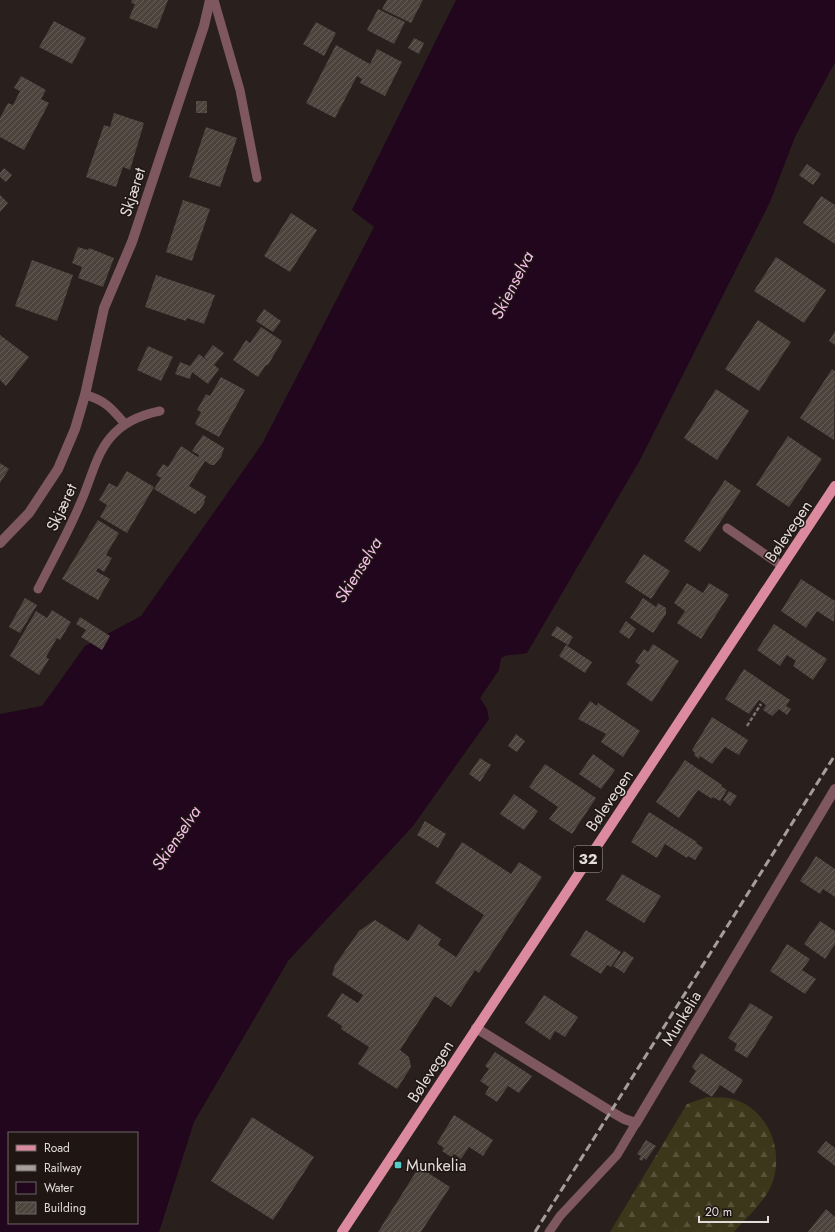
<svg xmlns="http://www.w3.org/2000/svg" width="835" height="1232" font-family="Jost,sans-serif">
  <defs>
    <pattern id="forest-firs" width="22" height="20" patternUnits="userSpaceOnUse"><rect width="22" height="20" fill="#3c361a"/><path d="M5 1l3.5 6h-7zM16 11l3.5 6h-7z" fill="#58523b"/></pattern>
    <pattern id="building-hatch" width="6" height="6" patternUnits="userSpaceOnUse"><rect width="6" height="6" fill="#4c443d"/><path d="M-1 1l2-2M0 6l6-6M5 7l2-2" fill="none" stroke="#665e58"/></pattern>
  </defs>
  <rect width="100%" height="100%" fill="#291f1c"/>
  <!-- forest -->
  <path fill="url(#forest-firs)" d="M707 1097C714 1098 722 1097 729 1098 766 1106 784 1147 773 1181 767 1200 747 1217 734 1232H610L687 1104Z"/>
  <!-- water -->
  <path fill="#21061d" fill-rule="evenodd" d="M456 0H835V62L795 137 770 202 640 460 527 653C518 656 509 653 501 658L499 670 480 698 487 709 489 719 413 826 288 961 194 1122 159 1232H0V714L42 706 85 646 141 616 262 444 374 227 352 210ZM9 1133H137V1223H9Z"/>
  <!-- building -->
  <path fill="url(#building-hatch)" d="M132 0H168L157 29 129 18 135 4 131 3Z
    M387 0H423L411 23 382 9Z
    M378 9 405 22 394 44 367 30Z
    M54 21 86 38 72 64 39 47Z
    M316 22 336 33 324 56 303 44Z
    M414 38 424 43 419 54 408 48Z
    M336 45 370 64 377 49 402 62 385 96 360 83 362 79 357 76 335 118 306 103Z
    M21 76 46 90 41 99 49 103 24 150 0 137V118L8 103 13 105 20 91 14 88Z
    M196 101H207V113H196Z
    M114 113 144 123 130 170 123 167 116 187 86 177 104 125 110 127Z
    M206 127 237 138 220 187 189 177Z
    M807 164 821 174 813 185 799 175Z
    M4 168 12 175 6 182 0 177V173Z
    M0 195 8 203 0 212Z
    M821 196 835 205V244L803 223Z
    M183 200 210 209 192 261 166 252Z
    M291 213 317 230 290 272 264 256Z
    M78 247 88 250 89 248 114 258 103 287 78 278 82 267 72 263Z
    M776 257 826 290 804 323 754 291Z
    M32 260 73 275 57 321 15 306Z
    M156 275 215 295 204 324 187 318 186 321 145 307Z
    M264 309 281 321 273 332 256 321Z
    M758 320 791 342 759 391 725 369Z
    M261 327 282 341 268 365H266L258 377 233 360 246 340 250 343Z
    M835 331V345L829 341Z
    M0 335 29 357 6 386 0 380Z
    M213 345 224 353 214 365 219 369 208 384 192 372 190 379 175 374 180 362 190 366 199 354 209 362 204 357Z
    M148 346 173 357 161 381 137 370Z
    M832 369 835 371 834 440 800 418Z
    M221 377 245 390 219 437 195 424 201 412 197 410 206 394 210 396Z
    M716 389 749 411 717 460 684 438Z
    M203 435 224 448 221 457 214 465H211L205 461 189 486 206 496 204 501 205 502 199 511 198 510 195 514 154 489 161 478 156 475 163 464 168 467 181 446 198 457 199 455 192 451Z
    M788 436 822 459 789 507 756 485Z
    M0 463 9 469 0 483Z
    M127 471 154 487 127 533 100 517 107 505 99 500 109 483 117 487Z
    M725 480 741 491 700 552 684 541Z
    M98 520 119 533 106 555 112 558 104 572 98 568 96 571 110 579 98 600 62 579Z
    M644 554 670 571 651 599 625 582Z
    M801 579 835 601 834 622 817 611 806 628 781 611Z
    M687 583 703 593 709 583 729 595 701 639 677 623 685 611 674 603Z
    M25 598 37 605 20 633 9 627Z
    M643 598 656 607 658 603 666 608V614L653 633 630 618Z
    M52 610 71 622 60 640 57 638 46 657 49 659 39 675 10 656 36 611 47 618Z
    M80 617 110 636 102 650 81 637 86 630 76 624Z
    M626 621 636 629 629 639 619 632Z
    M774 624 827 659 813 680 793 666 796 661 787 655 780 666 757 650Z
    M557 626 573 637 568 645 551 635Z
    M653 644 679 661 652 702 626 684 640 665 635 662 644 649 648 652Z
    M566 645 592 662 585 673 559 656Z
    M744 669 790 700 786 706 791 709 787 715 779 709 772 716 763 710 766 705 759 700 749 714 725 699Z
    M590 701 597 706 598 703 640 731 623 757 601 742 606 734 578 719Z
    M712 717 748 740 739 755 725 747 712 764 700 756 699 759 694 755 695 753 692 750Z
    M516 734 525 741 517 752 508 746Z
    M593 754 615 770 601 789 579 774Z
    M480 758 491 765 480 782 469 774Z
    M685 760 722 785 721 786 727 790 720 801 713 797 712 799 698 790 679 818 656 802Z
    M545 764 596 798 572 834 549 819 558 807 529 787Z
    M729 791 737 796 730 806 723 800Z
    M514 794 538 811 524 830 500 814Z
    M649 812 697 842 696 843 703 848 695 860 688 856 687 858 665 844 657 858 631 842Z
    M425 821 446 834 438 848 417 835Z
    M462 842 511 874 519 862 542 877 479 973 475 970 451 1007 435 996 400 1050 409 1057 411 1067 397 1089 358 1064 369 1047 341 1029 342 1026 327 1016 342 993 358 1003 363 995 332 975 335 965 359 931 375 920 408 941 419 924 441 939 438 945 456 957 484 915 435 883Z
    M816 856 835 869V897L823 889 820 894 800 881Z
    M622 874 661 896 644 923 606 900Z
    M820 921 835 931V944L825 959 804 944Z
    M586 930 621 952 611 967 607 965 601 974 570 955Z
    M787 944 810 959 802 970 816 979 805 994 770 971Z
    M624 951 634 958 624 973 613 966Z
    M544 995 578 1017 565 1037 555 1031 550 1040 525 1023Z
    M750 1003 773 1017 747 1058 734 1050 737 1044 728 1038Z
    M495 1052 532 1076 519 1093 508 1086 497 1102 485 1094 489 1087 480 1081 489 1069 485 1066Z
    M701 1053 743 1080 734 1094 720 1085 712 1097 689 1082 696 1071 692 1067Z
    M454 1115 493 1140 483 1156 469 1147 461 1159 454 1154 451 1157 442 1151 444 1148 437 1143Z
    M252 1117 314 1157 273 1220 211 1181Z
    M646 1140 656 1146 646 1160 644 1158 642 1161 639 1159 641 1156 637 1154Z
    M826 1141 835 1148V1166L817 1152Z
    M419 1167 450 1187 421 1232H378Z
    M826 1209 835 1217V1232H808Z"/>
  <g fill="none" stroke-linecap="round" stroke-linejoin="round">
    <!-- path -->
    <path stroke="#7b7370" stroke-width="2.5" stroke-dasharray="4 2" stroke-linecap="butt" d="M747 726 761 704"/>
    <!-- service -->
    <path stroke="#7e5760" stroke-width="9" d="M214 0 240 90 257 178
      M85 395C104 399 113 410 125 424
      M727 528 782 566
      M38 589C52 561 68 533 80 504 90 483 95 456 110 438 123 422 140 415 160 411
      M549 1232 560 1216 617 1155 636 1123"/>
    <!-- minor -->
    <path stroke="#7e5760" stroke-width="10" d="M0 543 29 513 58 469 75 429 85 395 104 308 132 242 204 26 210 0
      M476 1028 610 1111 624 1119 636 1123 835 789"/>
    <!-- primary -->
    <path stroke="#dc8b9e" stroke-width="10" d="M342 1232 835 486"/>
    <!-- rail -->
    <path stroke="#a59e9b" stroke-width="3" stroke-dasharray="8 4" stroke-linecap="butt" d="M535 1232 835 755"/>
  </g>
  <!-- markers -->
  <rect fill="#54cdc8" stroke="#1f1613" stroke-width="1.5" x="394" y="1161" width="8" height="8" rx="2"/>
  <g text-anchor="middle" stroke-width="3" stroke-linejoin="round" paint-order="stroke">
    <!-- shield labels -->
    <rect fill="#1f1613" stroke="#a8a09e" stroke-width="1" x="574" y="846" width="28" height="26" rx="3"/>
    <g font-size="15" font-weight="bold" fill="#e2dbd9">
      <text x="588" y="864">32</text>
    </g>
    <!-- street labels -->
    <g font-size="16" fill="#e2dbd9" stroke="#1f1613">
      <text transform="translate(132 192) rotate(-72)" y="6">Skjæret</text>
      <text transform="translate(61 507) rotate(-65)" y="6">Skjæret</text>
      <text transform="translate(788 531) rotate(-56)" y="6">Bølevegen</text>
      <text transform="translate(609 800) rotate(-56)" y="6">Bølevegen</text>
      <text transform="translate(681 1018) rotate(-59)" y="6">Munkelia</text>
      <text transform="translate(430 1071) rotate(-57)" y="6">Bølevegen</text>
    </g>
    <!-- poi labels -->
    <g font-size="16" fill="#e2dbd9" stroke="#1f1613" text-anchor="start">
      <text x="406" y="1171">Munkelia</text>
    </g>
    <!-- water labels -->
    <g font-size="17" font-style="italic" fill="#f6bcea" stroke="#1f1613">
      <text transform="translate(512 285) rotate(-63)" y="6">Skienselva</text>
      <text transform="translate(358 570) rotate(-58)" y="6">Skienselva</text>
      <text transform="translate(176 838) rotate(-56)" y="6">Skienselva</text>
    </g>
  </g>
  <!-- legend -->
  <rect x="8" y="1132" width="130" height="92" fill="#1f1613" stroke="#6d6562"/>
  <rect x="16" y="1145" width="20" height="6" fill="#dc8b9e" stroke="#6d6562"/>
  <text x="44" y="1152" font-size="12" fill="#e2dbd9">Road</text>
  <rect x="16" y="1165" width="20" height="6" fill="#a59e9b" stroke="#6d6562"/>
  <text x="44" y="1172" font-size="12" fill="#e2dbd9">Railway</text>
  <rect x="16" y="1182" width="20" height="12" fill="#21061d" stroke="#6d6562"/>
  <text x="44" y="1192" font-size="12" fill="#e2dbd9">Water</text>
  <rect x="16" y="1202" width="20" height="12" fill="url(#building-hatch)" stroke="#6d6562"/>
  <text x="44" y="1212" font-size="12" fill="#e2dbd9">Building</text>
  <!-- scale -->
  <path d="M699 1216v6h69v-6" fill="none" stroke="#e2dbd9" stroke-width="2"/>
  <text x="705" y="1216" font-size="12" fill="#e2dbd9" stroke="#1f1613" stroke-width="3" paint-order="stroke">20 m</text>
</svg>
